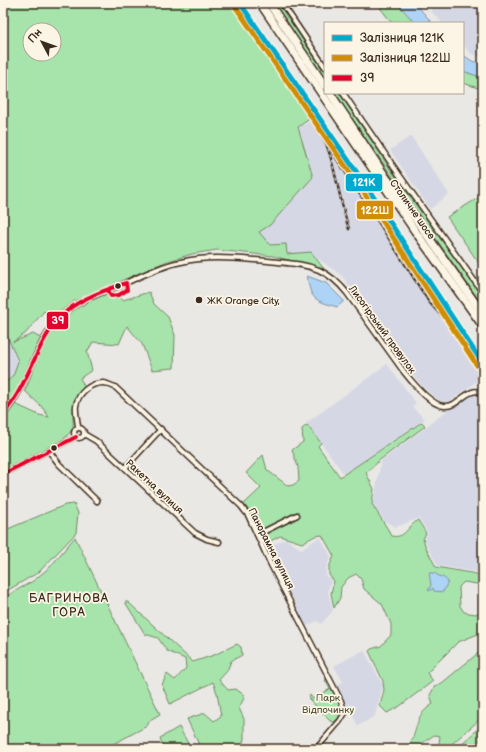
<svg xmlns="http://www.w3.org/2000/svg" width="486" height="752" font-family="'Balsamiq Sans',sans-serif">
  <rect width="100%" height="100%" fill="#eae8e5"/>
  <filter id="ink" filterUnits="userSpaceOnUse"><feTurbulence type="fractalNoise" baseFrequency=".025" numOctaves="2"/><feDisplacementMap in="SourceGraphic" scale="8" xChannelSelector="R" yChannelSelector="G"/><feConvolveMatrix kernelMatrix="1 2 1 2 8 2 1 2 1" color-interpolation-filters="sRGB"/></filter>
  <g filter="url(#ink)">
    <!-- built -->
    <path fill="#d5d8e4" d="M433 3H483V57L471 54 463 45V23H442L431 11Z
      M317 118 357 178 451 326 449 328 467 351 483 375V385L479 380 450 401 443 402 435 398 423 387 406 367 378 325 342 276 311 254 267 253 233 236 314 177 299 127Z
      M411 136 449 194 430 209 390 150Z
      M3 326 17 362 14 374 3 385Z
      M387 364 416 403 412 407 425 419 344 474 306 423Z
      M473 391 481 395 483 398V573L438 566 424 540 428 533 419 518 396 527 384 521 373 504 381 461Z
      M320 537 331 556 326 568V575L331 581 328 591 333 611 321 624 317 621 305 627 295 608 296 604 266 548 286 539 301 549Z
      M364 650 383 685 375 716 358 726 337 685 343 682 334 666Z"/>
    <!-- green -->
    <path fill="#a7e4ab" stroke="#718764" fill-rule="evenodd" d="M3 3H236L311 118 298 127 313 177 270 225 259 232 270 245 286 244 287 254 311 252 324 269 273 256 217 250 192 254 165 262 74 301 52 321 44 311 26 333 13 342 33 334 42 339C31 364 22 392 3 412V386L14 374 18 361 3 326ZM30 30H54V54H30Z
      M273 3H278L325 73V80Z
      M381 3C402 3 402 8 415 23H392L381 9Z
      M463 71 483 78V92L481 89 463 83Z
      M334 93H339L393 173 483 298V306Z
      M483 195V269L447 217Z
      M149 292 154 304 168 317 175 335 174 368 152 370 142 344 127 326 119 344 93 342 87 352 92 370 80 378 85 388 74 401 73 413V429L64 439 3 471V417L15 404 39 415 49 417 42 407 25 391C37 361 49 325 79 307 88 302 99 297 109 293L123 300Z
      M422 422 425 426 381 459 366 473 374 489 372 504 392 536C405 539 408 526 418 520L426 533 423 539 426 548 436 567 482 575 483 581 477 584 464 582 459 587 460 606 464 612 475 614 483 612V628L478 634 458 642 427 673 433 681 400 706 387 713 380 706 384 690 383 681 369 651 371 649 381 646 391 635V624L382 604 364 589 361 579 356 574 348 578 341 587 340 598 334 608 331 593 334 581 329 575V567L334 556 322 535 315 536 302 543 280 536 267 543 264 541 243 505 261 488 246 473 263 455 267 470 288 486 293 485 299 481 298 467 292 450 303 442 302 429 307 425 321 443 318 446 340 477Z
      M74 504 78 513 76 533 39 572 3 593V541L5 540 3 536V531L65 505Z
      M75 537 160 714 150 720 147 726 104 749H3V598L33 581 50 567Z
      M125 602H128L193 662 214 655 237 644 241 647 242 655 231 661 227 671 219 680 228 690 236 689 245 696 239 708 244 719V739L241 749H201L187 719 205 713 214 721 221 716 217 693 213 682 170 704 162 685 167 674 175 680 186 668 185 659 167 651 158 638 145 634Z
      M483 649V713L478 721 446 749H442L439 743 440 736 434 735 424 742 419 749H408C409 744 413 739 414 734 419 719 418 714 433 704L430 695 435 686 442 683Z
      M327 679 340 704C342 710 340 718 334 722L330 721 309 699 310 695 313 699 330 689 325 680Z
      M482 726 483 727V749H455Z
      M179 727 191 749H164L160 738Z"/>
    <!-- water -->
    <path fill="#add4f7" stroke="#7f90a0" d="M397 3H415L432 23H415Z
      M463 55 472 61 483 64V78L463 71Z
      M307 276 326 283 344 301 337 307C314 300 311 300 307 276Z
      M429 573H435L437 575C441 577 445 577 448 582L443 592 434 591 433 588 429 591 428 590 431 585Z"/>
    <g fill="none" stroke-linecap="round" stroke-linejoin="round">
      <defs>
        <path id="street" d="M282 3 325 67
          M343 93 400 176 483 293
          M3 415C30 385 34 341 63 314 78 300 100 293 119 286 139 277 160 266 181 262 210 255 239 259 268 261 285 263 303 263 319 270 330 275 339 283 347 293L404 372C412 382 430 405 444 406 459 408 467 385 483 393
          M78 428C78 421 75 413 76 406 78 393 90 383 103 383 107 383 111 386 115 387L241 506 248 515 270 563 341 701 345 713 340 721 316 749
          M74 433a5 5 0 1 1 10 0a5 5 0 1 1-10 0Z
          M84 434 96 441 195 533 207 539 219 542
          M49 451 59 464 97 501
          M125 468 161 429
          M3 474 76 437
          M257 535 297 515"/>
        <path id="highway" d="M260 3 415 231 483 326
          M269 3 325 86
          M330 93 385 176 483 314"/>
      </defs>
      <!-- street casing -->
      <use href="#street" stroke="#3b2a1e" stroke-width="7"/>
      <!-- highway casing -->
      <use href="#highway" stroke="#3b2a1e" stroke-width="10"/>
      <!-- street -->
      <use href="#street" stroke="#fcf5e5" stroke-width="4"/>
      <!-- highway -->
      <use href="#highway" stroke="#fcf5e5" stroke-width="7"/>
      <defs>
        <path id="rail" d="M280 66C299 93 320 122 330 155 337 179 341 205 349 229
          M324 140 379 223 429 302 463 341 483 370"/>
      </defs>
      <!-- rail casing -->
      <use href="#rail" stroke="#3b2a1e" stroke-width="2.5"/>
      <!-- rail -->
      <use href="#rail" stroke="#fcf5e5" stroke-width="1" stroke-dasharray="3" stroke-linecap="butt"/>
      <defs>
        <path id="bus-1" d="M3 415C9 407 15 399 20 389 35 362 43 331 68 310 84 297 106 290 126 283L127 290 119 295 111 296 108 290
          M3 474 76 437"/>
      </defs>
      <!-- bus-1 casing -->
      <use href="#bus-1" stroke="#fcf5e5" stroke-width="7"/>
      <!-- bus-1 -->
      <use href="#bus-1" stroke="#e4002b" stroke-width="4"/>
      <defs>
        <path id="rail-1" d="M240 3 369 190 483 364"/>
        <path id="rail-2" d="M235 6 364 193 478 367"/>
      </defs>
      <!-- rail-1 casing -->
      <use href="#rail-1" stroke="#fcf5e5" stroke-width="8"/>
      <!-- rail-2 casing -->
      <use href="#rail-2" stroke="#fcf5e5" stroke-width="8"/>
      <!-- rail-1 -->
      <use href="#rail-1" stroke="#00a9ce" stroke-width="5"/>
      <!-- rail-2 -->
      <use href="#rail-2" stroke="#d18d06" stroke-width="5"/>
    </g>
  </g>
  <!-- markers -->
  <g fill="#3b2a1e" stroke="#fcf5e5" stroke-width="1.5">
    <circle cx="118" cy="286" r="3.5"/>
    <circle cx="199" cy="300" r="4"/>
    <circle cx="54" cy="448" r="3.5"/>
  </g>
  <g text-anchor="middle" stroke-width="3.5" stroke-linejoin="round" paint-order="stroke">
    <!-- street labels -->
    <g font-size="10" fill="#3b2a1e" stroke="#fcf5e5">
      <text transform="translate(413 209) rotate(55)" y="4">Столичне шосе</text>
      <text transform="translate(383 329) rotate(54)" y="4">Лисогірський провулок</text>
      <text transform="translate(155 486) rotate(43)" y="4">Ракетна вулиця</text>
      <text transform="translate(272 548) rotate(63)" y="4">Панорамна вулиця</text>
    </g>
    <!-- poi labels -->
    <g font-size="10" fill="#3b2a1e" stroke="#fcf5e5" text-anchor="start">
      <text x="207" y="304">ЖК Orange City,</text>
    </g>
    <!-- park labels -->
    <g font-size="10" fill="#565841" stroke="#fcf5e5">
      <text x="328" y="701">Парк<tspan x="328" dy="12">Відпочинку</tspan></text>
    </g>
    <!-- quarter labels -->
    <g font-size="12" letter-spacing="1" fill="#3b2a1e" stroke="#fcf5e5">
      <text x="69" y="602">БАГРИНОВА<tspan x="69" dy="14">ГОРА</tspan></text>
    </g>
  </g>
  <g stroke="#fcf5e5" stroke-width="1.5">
    <rect x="345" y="173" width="38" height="19" rx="4" fill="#00a9ce"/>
    <rect x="356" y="200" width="38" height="20" rx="4" fill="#d18d06"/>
    <rect x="46" y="311" width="23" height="19" rx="4" fill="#e4002b"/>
  </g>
  <g font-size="11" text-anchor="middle" font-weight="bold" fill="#fff">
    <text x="364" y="186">121К</text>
    <text x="375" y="214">122Ш</text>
    <text x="58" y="324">39</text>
  </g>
  <!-- margin -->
  <rect width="486" height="752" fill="none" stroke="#fcf5e5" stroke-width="16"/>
  <rect x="8" y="8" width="470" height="736" fill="none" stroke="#3b2a1e" stroke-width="1.5" filter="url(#ink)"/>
  <!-- legend -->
  <rect x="324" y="22" width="140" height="72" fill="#fcf5e5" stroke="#afa495"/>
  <rect x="332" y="35" width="20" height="6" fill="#00a9ce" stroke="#afa495"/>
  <text x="360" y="42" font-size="12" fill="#3b2a1e">Залізниця 121К</text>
  <rect x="332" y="55" width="20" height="6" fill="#d18d06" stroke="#afa495"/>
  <text x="360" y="62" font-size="12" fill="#3b2a1e">Залізниця 122Ш</text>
  <rect x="332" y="75" width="20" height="6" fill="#e4002b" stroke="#afa495"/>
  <text x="360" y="82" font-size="12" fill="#3b2a1e">39</text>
  <!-- north arrow -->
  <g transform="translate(42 42) rotate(311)"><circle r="19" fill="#fcf5e5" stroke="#afa495"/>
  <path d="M0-3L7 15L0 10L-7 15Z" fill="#3b2a1e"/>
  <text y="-6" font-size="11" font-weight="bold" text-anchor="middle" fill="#3b2a1e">Пн</text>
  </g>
</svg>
